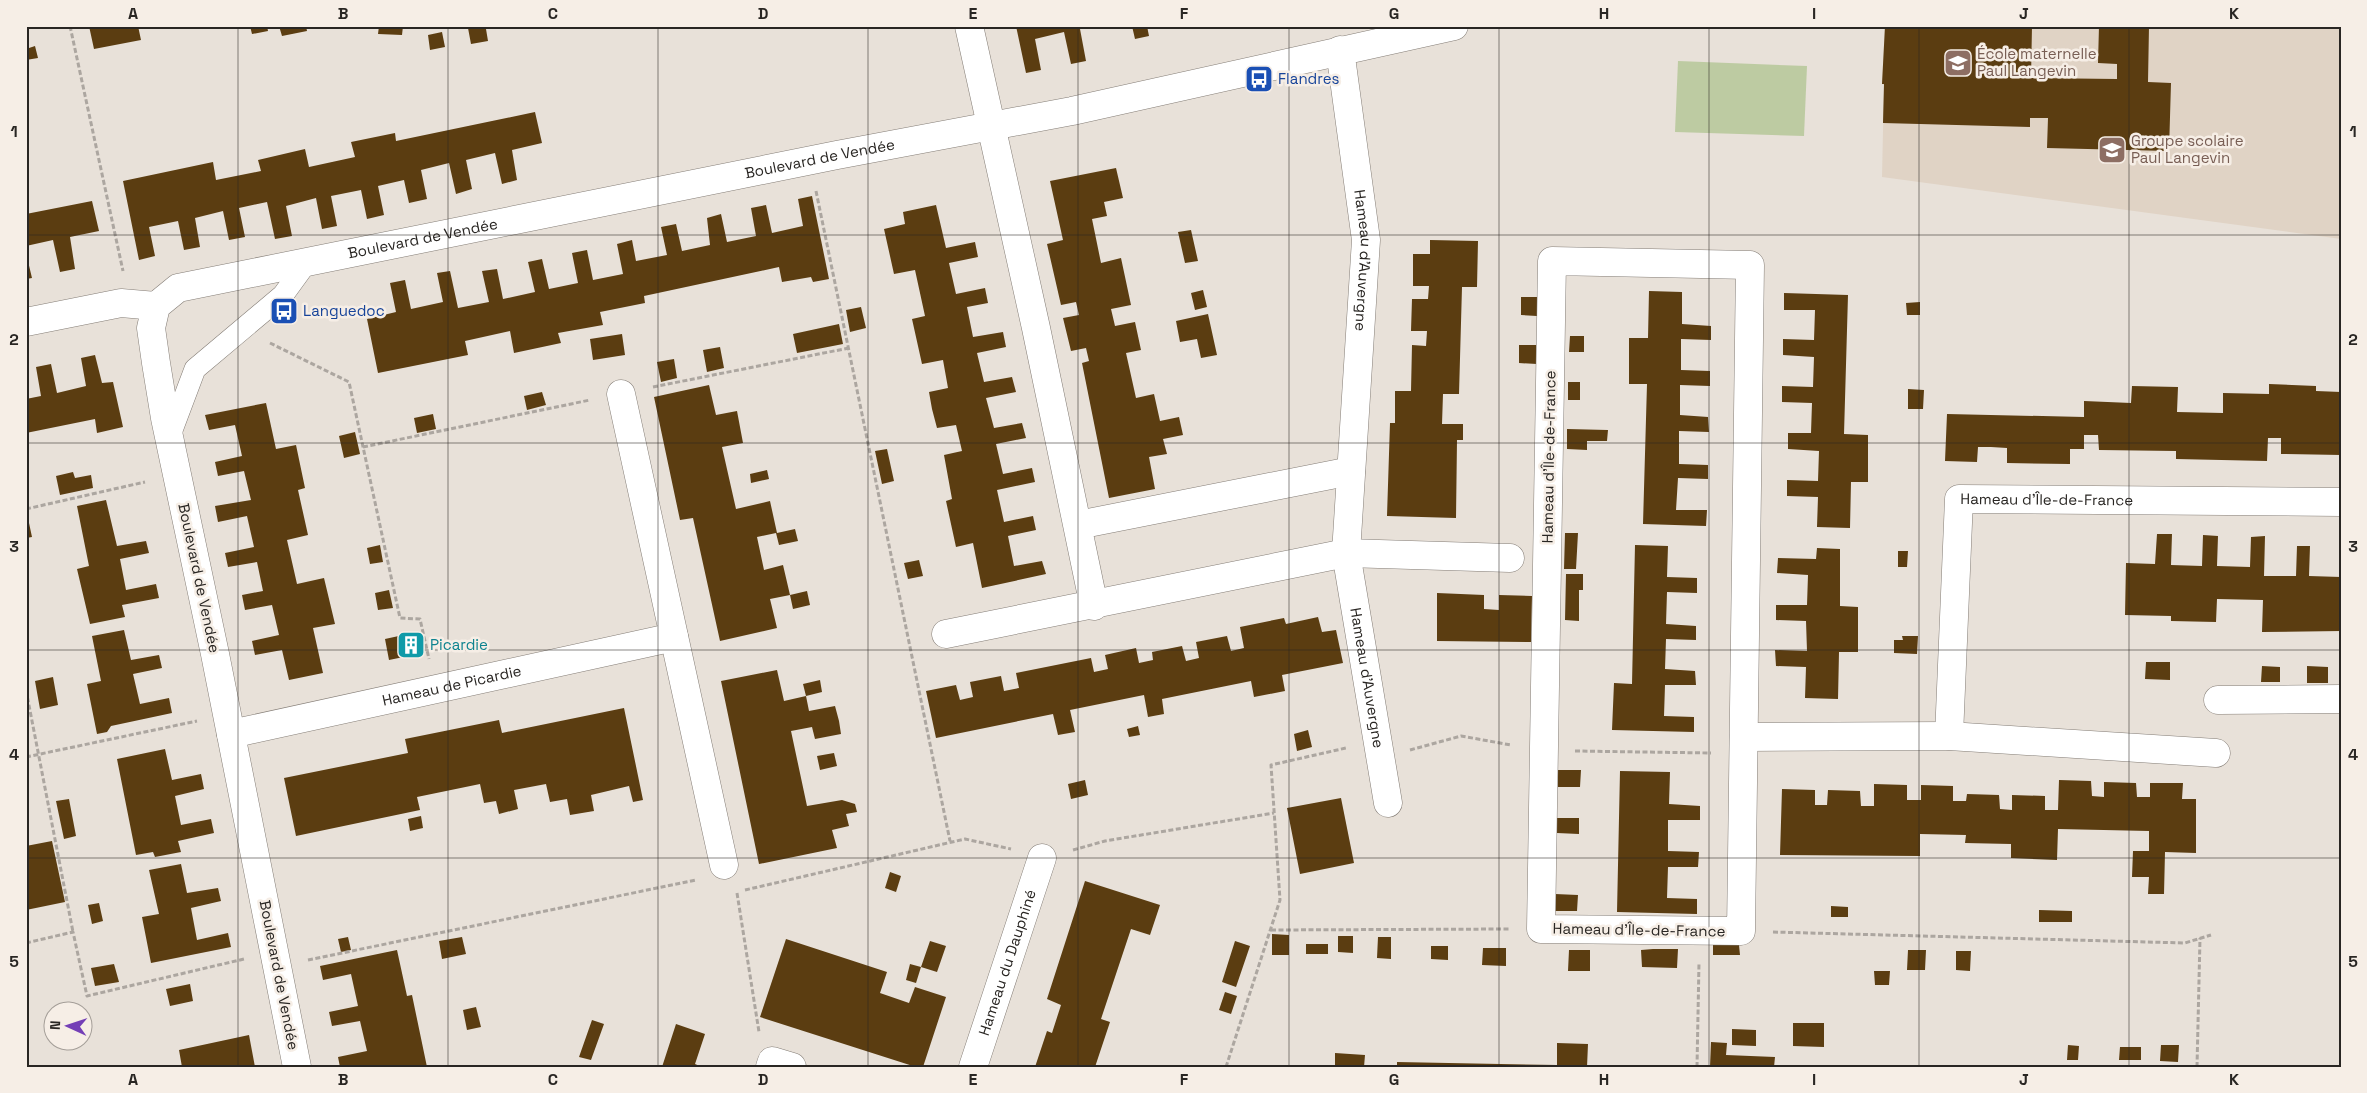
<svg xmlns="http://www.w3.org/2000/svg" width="2367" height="1093" font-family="'Space Grotesk',sans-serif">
  <rect width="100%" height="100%" fill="#e8e1d9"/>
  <!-- built -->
  <path fill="#e0d3c5" d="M1885 26H2341V239L1882 177 1884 85 1882 84Z"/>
  <!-- green -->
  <path fill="#bdcba2" d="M1678 61 1807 66 1804 136 1675 132Z"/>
  <!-- building -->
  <path fill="#5b3d11" d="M89 26H138L141 40 94 49Z
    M250 26H267L268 31 252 34Z
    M279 26H306L307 31 282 36Z
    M379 26H403L402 35 378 34Z
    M1016 26H1088L1080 29 1086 61 1071 64 1064 32 1035 39 1041 70 1026 73Z
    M1132 26H1147L1149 36 1135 39Z
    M1885 26H2032L2031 78 2117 79V64L2098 63 2099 26H2149L2148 82 2171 83 2169 151 2047 148 2048 118H2030V127L1883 123 1884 84H1882Z
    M468 28 486 29 488 41 471 44Z
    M442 32 445 47 430 50 428 35Z
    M35 46 38 58 26 60V49Z
    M535 112 542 143 512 150 517 180 502 184 495 153 466 160 472 189 456 194 449 163 421 170 427 199 409 203 404 180 378 186 384 215 367 219 361 190 331 196 337 226 322 229 316 198 286 206 292 236 275 239 267 202 239 208 245 237 229 240 223 211 195 218 200 247 184 250 178 221 149 227 155 256 139 260 123 181 213 162 216 180 261 171 258 160 305 149 309 167 355 157 351 142 395 133 396 141Z
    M1116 168 1123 198 1104 202 1107 216 1092 219 1101 263 1121 258 1131 305 1111 309 1115 326 1135 322 1141 350 1126 353 1136 398 1154 394 1160 421 1179 417 1183 435 1163 439 1167 454 1149 457 1155 489 1109 498 1082 363 1089 361 1086 348 1071 351 1063 318 1079 315 1076 302 1061 305 1047 244 1063 240 1050 181Z
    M812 196 829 279 813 282 811 277 782 282 779 267 644 296 645 303 600 312 603 325 558 333 561 343 514 353 510 331 465 341 468 355 378 373 367 319 396 312 390 283 405 280 411 309 443 302 437 273 450 271 458 308 489 302 482 271 497 269 503 299 535 292 528 262 542 259 549 289 578 283 572 253 587 250 593 280 623 274 617 244 632 240 636 261 667 255 661 227 676 224 682 251 710 245 707 218 721 214 727 242 756 236 751 208 766 205 772 233 803 226 798 199Z
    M92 201 99 231 70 237 75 269 60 272 53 240 26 246V214Z
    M936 205 946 248 975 242 978 257 949 263 956 294 985 288 988 303 967 307 973 337 1003 332 1006 347 977 353 984 382 1012 377 1016 392 986 398 994 428 1022 423 1026 438 996 444 1003 474 1032 468 1035 482 997 490 1004 522 1033 516 1036 530 1008 536 1014 566 1042 561 1046 574 982 588 973 543 956 547 946 501 952 499 944 455 962 451 956 425 937 428 932 409 929 392 948 388 943 360 922 364 912 319 925 316 915 270 894 274 884 229 905 224 903 212Z
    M1191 230 1198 261 1185 263 1178 232Z
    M1430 240 1478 241 1477 287H1462L1459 394H1443L1442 424H1463V440H1457L1456 518 1387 516 1390 423H1395V391H1411L1412 345 1426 346 1427 331H1411L1412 299H1428L1429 286H1413V254H1430Z
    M26 253 32 278 26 279Z
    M1203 290 1207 307 1195 310 1191 293Z
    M1649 291 1682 292V324L1711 326V340L1681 339V370L1710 371V386L1680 385V415L1708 417 1709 432 1679 431V464L1708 465V479L1678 478 1676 510H1707L1706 526 1643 524 1647 384H1629V338H1648Z
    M1784 293 1848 295 1844 434 1868 435V482H1851L1850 528 1817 527 1818 497 1787 496V480L1818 481 1819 451 1788 449V433H1811L1812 403 1782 402V386L1813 387 1814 357 1783 355V339L1814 340 1815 310H1784Z
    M1521 297H1538L1537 316 1521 315Z
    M1920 302V315H1907L1906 303Z
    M861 307 866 328 850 332 846 310Z
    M1208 314 1217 355 1201 358 1197 339 1180 342 1176 321Z
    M839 324 843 344 797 353 793 334Z
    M622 334 625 355 593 360 590 339Z
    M1570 336H1584V352H1569Z
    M1519 345H1536L1537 364 1519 363Z
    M720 347 724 368 707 372 703 350Z
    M95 355 102 383 113 382 123 427 97 433 95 419 26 433V399L41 396 36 367 51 364 57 393 86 386 81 358Z
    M674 359 677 378 661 382 657 362Z
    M1568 382H1580V400H1568Z
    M2269 384 2316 386V391L2341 392V455L2281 454V438H2268L2267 461 2176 459V451L2099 450 2098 435H2084V449H2070V464L2007 463V448L1991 447H1978L1977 462 1945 461 1947 414 2084 417V401L2131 403 2132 386 2178 387 2177 412 2223 413V393L2269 394Z
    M709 385 716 415 737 411 743 443 722 447 736 509 770 501 777 533 795 529 798 541 779 545 776 533 757 537 764 570 783 565 790 595 770 599 777 628 720 641 693 518 680 520 654 397Z
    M1908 389 1924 390 1923 409H1908Z
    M542 392 546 405 527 410 524 396Z
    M266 403 276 449 296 445 305 488 298 490 308 535 287 540 297 584 324 578 335 624 313 628 323 673 289 680 282 650 255 655 252 641 279 635 272 605 245 610 242 595 263 591 257 562 228 567 225 553 254 547 247 516 218 522 215 506 251 500 244 471 218 476 215 462 242 456 235 425 209 430 205 415Z
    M433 414 436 429 417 433 414 418Z
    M1567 429 1608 430 1607 441H1587V450L1567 449Z
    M355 432 360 454 344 458 339 436Z
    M887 449 894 481 882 484 875 451Z
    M767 470 769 479 751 483 750 474Z
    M73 472 75 478 91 475 93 488 60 495 56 476Z
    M106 500 117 546 146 541 149 553 120 559 126 590 156 584 159 598 122 605 125 617 90 624 77 569 89 566 77 506Z
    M29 523 32 537 26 538V524Z
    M1565 533H1578L1576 569H1564Z
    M2157 534H2172L2171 565 2202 566 2203 535 2218 536 2217 566 2250 567 2251 537 2265 536 2264 576H2296L2297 546H2310L2309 576 2341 577V631L2262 632 2263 600 2217 599 2216 622 2171 621V616L2125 615 2126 563 2155 564Z
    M380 545 383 562 370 564 367 548Z
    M1635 545 1668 546 1667 577 1697 578V593L1667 592 1666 624 1696 626V640L1666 639 1665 669 1695 671 1696 685H1665L1664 716 1694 717V732L1612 730 1614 683 1632 684Z
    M1817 548 1840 549V606L1858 607V652H1839L1838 699 1805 698 1806 667 1776 666 1775 650 1807 651 1806 621 1776 620V605H1807L1808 575 1777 573 1778 558 1816 559Z
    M1898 551H1908L1907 567H1898Z
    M919 560 923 576 908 579 904 563Z
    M1566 574H1583V590H1579V621L1565 620Z
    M389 590 393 608 378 610 375 593Z
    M807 591 810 605 793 609 790 595Z
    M1437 593 1484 595V609L1499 610V595L1532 596 1531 642 1437 641Z
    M1318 617 1322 632 1336 630 1343 663 1282 675 1285 691 1254 697 1251 681 1162 699 1164 714 1148 717 1144 695 1070 710 1075 732 1058 735 1053 714 936 738 926 691 956 685 960 700 973 697 970 682 1001 676 1004 691 1019 688 1016 673 1091 658 1094 672 1108 669 1105 655 1136 648 1139 663 1153 660 1152 652 1182 646 1186 661 1199 658 1196 642 1227 636 1231 651 1244 648 1240 627 1284 618 1286 624Z
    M124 630 131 660 159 655 162 668 133 674 140 704 169 698 172 713 111 726 107 732 97 734 87 684 101 681 92 636Z
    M417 632 423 653 389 660 385 639Z
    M1902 636H1918L1917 654 1894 653V640H1903Z
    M2146 662H2170V680L2145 679Z
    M2262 666 2280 667V682H2261Z
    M2307 666 2328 667V683H2307Z
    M777 670 784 701 806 696 809 711 835 706 839 721 841 734 815 739 812 727 791 731 807 806 842 800 855 804 857 812 846 814 849 826 832 830 837 848 759 864 721 681Z
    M53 677 58 705 40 709 35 681Z
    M820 680 822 692 806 696 803 684Z
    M624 708 643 800 633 802 629 786 591 795 594 811 570 815 567 799 550 802 546 784 514 790 518 809 499 814 496 801 484 803 480 784 417 797 420 810 296 836 284 778 408 753 405 739 499 720 502 733Z
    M1138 726 1140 735 1129 737 1127 729Z
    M1308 730 1312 747 1297 751 1294 734Z
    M165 749 172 780 201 774 204 789 175 796 181 825 211 819 214 833 178 841 181 852 155 857 153 852 136 855 117 759Z
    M834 753 837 766 820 770 817 756Z
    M1558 770H1581L1580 787H1558Z
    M1620 771 1670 772 1669 804 1700 806V820H1668V851L1699 852 1698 867H1668L1667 898 1697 899V914L1617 912Z
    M1085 780 1088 795 1071 799 1068 784Z
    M2059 780 2091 781 2092 796 2104 797V782L2136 783 2137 797H2150V783H2183L2182 799H2196V853L2165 852 2164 894H2148L2149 877H2132L2133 851H2149V831L2058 829 2057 860 2011 858V844L1965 843 1966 835 1920 834V856L1780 855 1782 789 1815 790V805H1827L1828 790 1860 791 1861 806H1874V784L1907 785V800H1921V785L1953 786V801H1966L1967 794 1999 795 2000 809 2012 810V795L2045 796V810H2058Z
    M1341 798 1354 863 1300 874 1287 808Z
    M69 799 76 836 64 839 56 801Z
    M421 816 423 828 410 831 408 819Z
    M1557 818H1579V834L1557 833Z
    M52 841 65 902 26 910V846Z
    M181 864 187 893 218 888 221 901 191 908 197 940 228 933 231 947 151 963 142 917 159 914 149 870Z
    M890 872 901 876 896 892 885 888Z
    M1085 881 1160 905 1150 935 1131 929 1101 1019 1110 1022 1095 1067H1035L1047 1031 1052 1033 1061 1005 1047 999Z
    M1555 894 1578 895 1577 911H1555Z
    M99 903 103 921 92 924 88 905Z
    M1831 906 1848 907V917H1831Z
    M2039 910 2072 911V922H2039Z
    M1272 934 1289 935V955H1272Z
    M1338 936H1353V953L1338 952Z
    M348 937 351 950 341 952 338 939Z
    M462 937 466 954 442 959 439 941Z
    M1378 937H1391V959L1377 958Z
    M786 939 887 972 880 993 909 1003 915 987 946 997 923 1067H916L760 1017Z
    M930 941 946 946 937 972 921 967Z
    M1235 941 1250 946 1236 987 1222 982Z
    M1306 944H1328V954H1306Z
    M1713 944 1739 945 1740 955H1713Z
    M1431 946H1448V960L1431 959Z
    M1483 948H1506V966L1482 965Z
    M1653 949H1678L1677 968 1642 967 1641 950Z
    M397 950 407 996 412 995 427 1067H370L369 1065 340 1067 338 1057 367 1051 360 1021 332 1026 329 1012 358 1006 351 974 323 980 320 966Z
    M1569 950H1590V971H1568Z
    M1908 950H1926L1925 970H1907Z
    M1956 951H1971L1970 971 1956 970Z
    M114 964 119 982 95 986 91 968Z
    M910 964 921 967 916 983 906 980Z
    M1874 971H1890L1889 985H1875Z
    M190 984 193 1001 170 1006 166 989Z
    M1225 992 1237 996 1231 1014 1219 1010Z
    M476 1007 481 1027 467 1030 463 1010Z
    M592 1020 604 1024 591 1060 579 1057Z
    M1793 1023H1824V1047L1793 1046Z
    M676 1024 705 1034 695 1064 702 1067H662Z
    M1732 1029 1756 1030V1046L1732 1045Z
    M249 1035 255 1067H182L179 1050Z
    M1711 1042 1727 1043 1726 1055 1775 1057 1774 1067H1710Z
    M1557 1043 1588 1044 1587 1067H1397V1062L1557 1065Z
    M2068 1045 2079 1046 2078 1060H2067Z
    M2161 1045H2179L2178 1062 2160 1061Z
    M2120 1047H2141V1060H2119Z
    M1335 1053 1365 1055 1364 1067H1335Z"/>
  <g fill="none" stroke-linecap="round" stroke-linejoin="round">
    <defs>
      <path id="lane" d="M169 438 195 369 283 295 307 262"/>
      <g id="street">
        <path d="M969 26 1036 328 1094 606"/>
        <path id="s1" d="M1340 50 1366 240 1346 553 1388 803"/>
        <path d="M1552 261 1750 265 1741 931 1541 929Z"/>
        <path d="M26 322 121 303 156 306"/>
        <path d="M621 394 724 865"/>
        <path d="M1078 525 1351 471"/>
        <path d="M946 634 1346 553 1510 558"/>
        <path d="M2218 700 2341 699"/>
        <path id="s2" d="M231 734 674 637"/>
        <path id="s3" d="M1949 736 1959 499 2341 502"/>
        <path d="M1744 737 1949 736 2216 753"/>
        <path id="s4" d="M297 1067 215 654 165 418 156 363 151 328 156 306 178 288 837 155 1072 111 1454 26"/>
        <path d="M770 1067 772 1061 792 1067"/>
        <path id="s5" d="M973 1067 1042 858"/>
      </g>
    </defs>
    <!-- lane casing -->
    <use href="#lane" stroke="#847d76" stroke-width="22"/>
    <!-- street casing -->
    <use href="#street" stroke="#847d76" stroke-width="29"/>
    <!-- path -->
    <path stroke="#aca6a0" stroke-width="3" stroke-dasharray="5 2.5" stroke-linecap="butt" d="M70 26 123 271
      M816 191 950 841
      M270 343 349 382 400 618 420 619 429 659
      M653 387 849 348
      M363 447 590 400
      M26 509 145 482
      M26 690 73 932
      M1410 750 1461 736 1511 745
      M1575 751 1711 753
      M26 757 197 721
      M1073 850 1105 841 1274 813
      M745 890 965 839 1011 849
      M737 893 759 1032
      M1271 930 1510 929
      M1773 932 2185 943 2211 935
      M26 943 73 932 87 996 244 959
      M308 960 696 880
      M1226 1067 1280 900 1271 765 1346 748
      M1697 1067 1699 962
      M2197 1067 2200 938"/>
    <!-- lane -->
    <use href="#lane" stroke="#fff" stroke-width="21"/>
    <!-- street -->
    <use href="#street" stroke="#fff" stroke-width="28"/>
  </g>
  <!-- grid -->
  <path fill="none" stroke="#292623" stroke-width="1" stroke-opacity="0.55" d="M238 26V1067M448 26V1067M658 26V1067M868 26V1067M1078 26V1067M1289 26V1067M1499 26V1067M1709 26V1067M1919 26V1067M2129 26V1067M26 235H2341M26 443H2341M26 650H2341M26 858H2341"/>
  <!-- icons -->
  <defs>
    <symbol id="school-square" viewBox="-11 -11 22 22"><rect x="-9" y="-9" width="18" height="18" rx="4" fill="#8d6e63" stroke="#f6eee6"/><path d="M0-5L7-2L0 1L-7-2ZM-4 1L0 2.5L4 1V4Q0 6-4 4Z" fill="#fff"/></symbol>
    <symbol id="bus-square" viewBox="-11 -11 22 22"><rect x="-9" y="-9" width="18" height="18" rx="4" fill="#1a4fb4" stroke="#f6eee6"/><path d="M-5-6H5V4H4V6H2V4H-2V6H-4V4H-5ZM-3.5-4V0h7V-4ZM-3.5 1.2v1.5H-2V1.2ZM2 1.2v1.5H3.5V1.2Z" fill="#fff"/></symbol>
    <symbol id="building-square" viewBox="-11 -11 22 22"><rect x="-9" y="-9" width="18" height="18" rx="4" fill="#0f9aa8" stroke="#f6eee6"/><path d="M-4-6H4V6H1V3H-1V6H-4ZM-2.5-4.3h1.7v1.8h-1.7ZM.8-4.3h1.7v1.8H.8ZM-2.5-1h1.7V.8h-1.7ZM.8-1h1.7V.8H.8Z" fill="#fff"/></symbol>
  </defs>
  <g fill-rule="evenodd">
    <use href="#school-square" x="1942" y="47" width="32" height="32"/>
    <use href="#bus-square" x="1243" y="63" width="32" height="32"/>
    <use href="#school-square" x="2096" y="134" width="32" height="32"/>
    <use href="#bus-square" x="268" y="295" width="32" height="32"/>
    <use href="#building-square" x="395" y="629" width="32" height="32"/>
  </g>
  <g text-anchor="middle" stroke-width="5" stroke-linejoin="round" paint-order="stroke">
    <!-- education labels -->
    <g font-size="15" fill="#785e54" stroke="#f6eee6" text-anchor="start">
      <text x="1977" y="59">École maternelle<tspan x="1977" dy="17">Paul Langevin</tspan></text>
      <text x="2131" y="146">Groupe scolaire<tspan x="2131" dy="17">Paul Langevin</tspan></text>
    </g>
    <!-- transit labels -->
    <g font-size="15" fill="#164399" stroke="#f6eee6" text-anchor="start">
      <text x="1278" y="84">Flandres</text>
      <text x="303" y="316">Languedoc</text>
    </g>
    <!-- street labels -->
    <g font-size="15" fill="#292623" stroke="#f6eee6">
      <text dy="5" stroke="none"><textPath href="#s4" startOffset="1459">Boulevard de Vendée</textPath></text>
      <text dy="5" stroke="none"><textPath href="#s4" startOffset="1054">Boulevard de Vendée</textPath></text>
      <text dy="5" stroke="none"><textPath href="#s1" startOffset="212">Hameau d'Auvergne</textPath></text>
      <text transform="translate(1549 457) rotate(-89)" y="5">Hameau d'Île-de-France</text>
      <text dy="5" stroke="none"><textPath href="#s3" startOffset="325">Hameau d'Île-de-France</textPath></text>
      <text transform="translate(199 578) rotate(78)" y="5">Boulevard de Vendée</text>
      <text dy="5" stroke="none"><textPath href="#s1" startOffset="632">Hameau d'Auvergne</textPath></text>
      <text dy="5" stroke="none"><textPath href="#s2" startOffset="226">Hameau de Picardie</textPath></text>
      <text transform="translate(1639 930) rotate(1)" y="5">Hameau d'Île-de-France</text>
      <text dy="5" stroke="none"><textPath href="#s5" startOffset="110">Hameau du Dauphiné</textPath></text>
      <text transform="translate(279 975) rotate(79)" y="5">Boulevard de Vendée</text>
    </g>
    <!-- culture labels -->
    <g font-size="15" fill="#0d838f" stroke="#f6eee6" text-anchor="start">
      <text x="430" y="650">Picardie</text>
    </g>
  </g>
  <!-- border -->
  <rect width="2367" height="1093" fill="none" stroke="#f6eee6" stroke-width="55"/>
  <!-- north arrow -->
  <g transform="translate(68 1026) rotate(273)"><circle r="24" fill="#f6eee6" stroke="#a49e98"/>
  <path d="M0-4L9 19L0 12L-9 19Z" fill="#743fb6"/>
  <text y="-8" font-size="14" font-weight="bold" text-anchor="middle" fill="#292623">N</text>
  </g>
  <rect x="28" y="28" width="2312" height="1038" fill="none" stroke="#292623" stroke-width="2"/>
  <g font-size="16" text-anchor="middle" font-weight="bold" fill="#292623">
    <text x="133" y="19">A</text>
    <text x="343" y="19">B</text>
    <text x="553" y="19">C</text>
    <text x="763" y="19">D</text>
    <text x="973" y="19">E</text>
    <text x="1184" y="19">F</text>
    <text x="1394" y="19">G</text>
    <text x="1604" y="19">H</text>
    <text x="1814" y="19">I</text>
    <text x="2024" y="19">J</text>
    <text x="2234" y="19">K</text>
    <text x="14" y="137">1</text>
    <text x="2353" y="137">1</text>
    <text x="14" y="345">2</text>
    <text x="2353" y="345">2</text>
    <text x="14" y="552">3</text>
    <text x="2353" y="552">3</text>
    <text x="14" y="760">4</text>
    <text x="2353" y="760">4</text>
    <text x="14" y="967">5</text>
    <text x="2353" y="967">5</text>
    <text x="133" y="1085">A</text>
    <text x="343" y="1085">B</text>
    <text x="553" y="1085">C</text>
    <text x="763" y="1085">D</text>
    <text x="973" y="1085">E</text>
    <text x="1184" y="1085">F</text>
    <text x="1394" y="1085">G</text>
    <text x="1604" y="1085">H</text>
    <text x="1814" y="1085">I</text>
    <text x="2024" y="1085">J</text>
    <text x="2234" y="1085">K</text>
  </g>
</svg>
